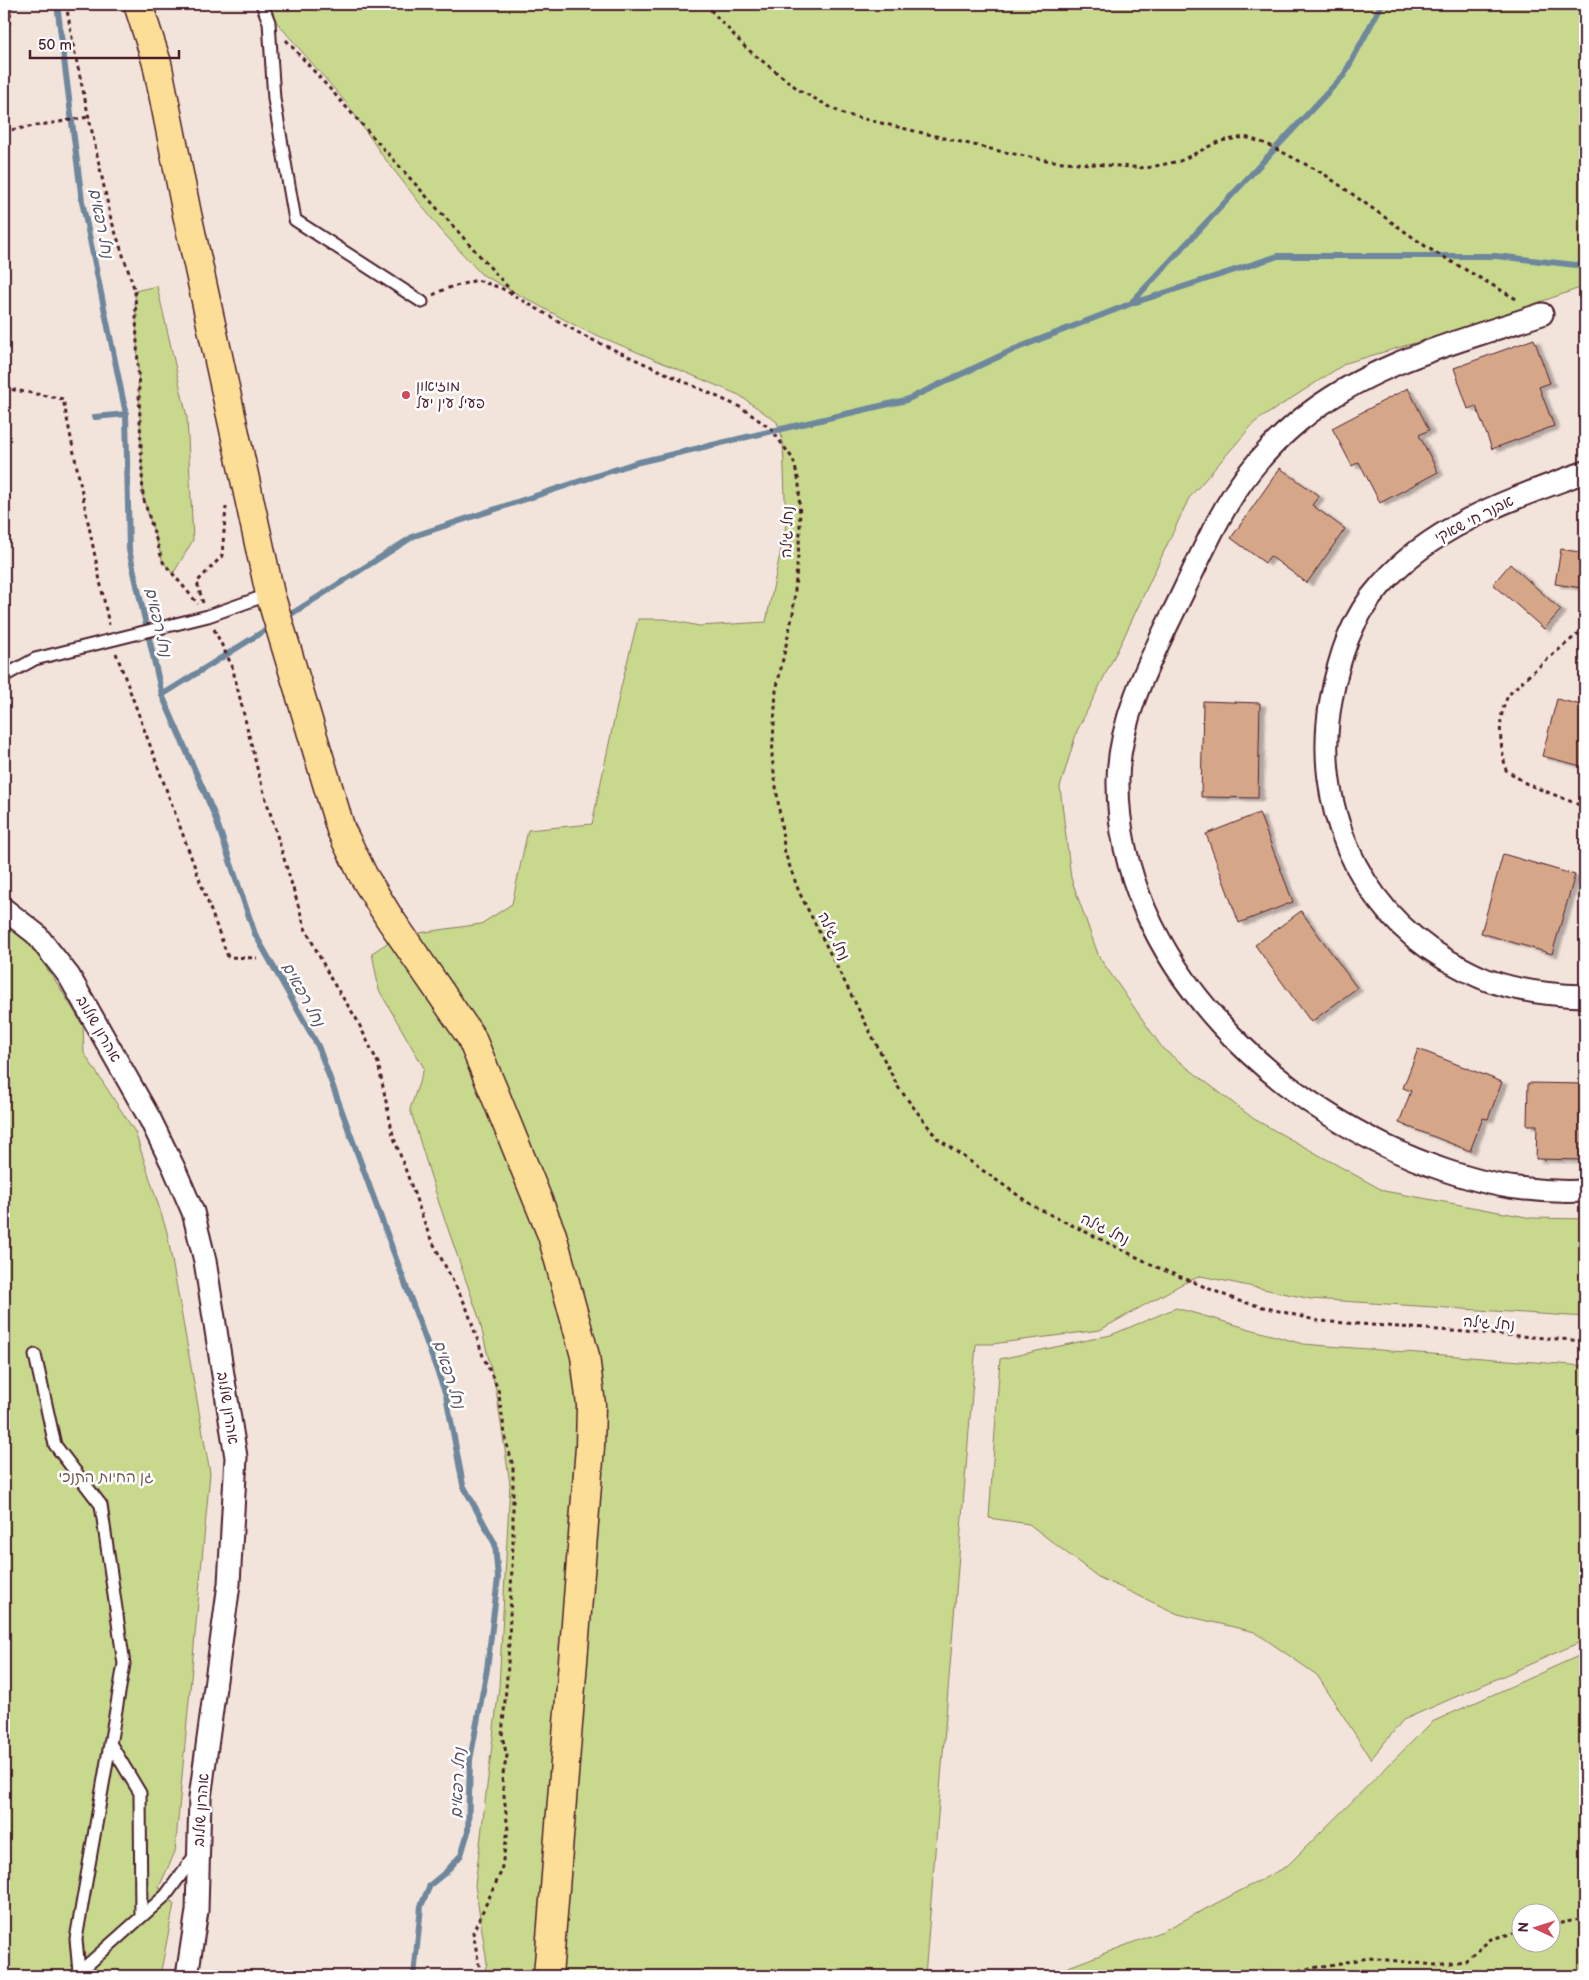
<svg xmlns="http://www.w3.org/2000/svg" width="1589" height="1980" font-family="'Balsamiq Sans','Playpen Sans Hebrew',sans-serif">
  <defs>
    <filter id="shadow"><feDropShadow dx="5.5" dy="3" stdDeviation="1" flood-color="#0004"/></filter>
  </defs>
  <rect width="100%" height="100%" fill="#f3e4db"/>
  <filter id="ink" filterUnits="userSpaceOnUse"><feTurbulence type="fractalNoise" baseFrequency=".02" numOctaves="2"/><feDisplacementMap in="SourceGraphic" scale="10" xChannelSelector="R" yChannelSelector="G"/><feConvolveMatrix kernelMatrix="1 2 1 2 8 2 1 2 1" color-interpolation-filters="sRGB"/></filter>
  <g filter="url(#ink)">
    <!-- green -->
    <path fill="#c8d98e" stroke="#897c5c" fill-rule="evenodd" d="M261 4H1579L1585 26V295L1580 288 1466 328 1346 363 1255 422 1189 498 1123 639 1077 731 1060 787 1071 878 1099 957 1163 1049 1254 1119 1384 1191 1532 1218 1585 1219V1317L1311 1299 1201 1276 1182 1284 1100 1330 992 1344H976L925 1976H483L487 1963 475 1885 499 1687 510 1484 496 1390 479 1318 439 1203 410 1109 424 1068 379 990 372 953 398 936 481 924 512 904 528 830 592 824 621 687 638 619H665L699 626 766 622 786 525 783 442 777 422 739 395 580 328 481 274 440 229 382 155 348 105Z
      M157 286 187 417 193 540 173 574 163 562 143 497 135 291Z
      M4 920 26 939 59 986 83 1026 84 1053 135 1132 167 1232 210 1473 175 1852 159 1887 174 1904 160 1976H4Z
      M1176 1308 1303 1344 1585 1366V1640L1403 1720 1371 1759 1317 1675 1255 1632 1178 1614 1098 1577 1029 1524 989 1518 1000 1359 1111 1335Z
      M1585 1653V1976H1045L1163 1931 1286 1867 1432 1722ZM1522 1912H1552V1942H1522Z"/>
    <g fill="none" stroke-linecap="round" stroke-linejoin="round">
      <!-- stream -->
      <path stroke="#6e879c" stroke-width="6" d="M57 4 82 201 126 414 129 550 162 695 214 814 255 934 318 1046 446 1395 463 1485 495 1544 498 1578 487 1669 470 1760 468 1832 461 1855 446 1872 430 1885 421 1906 414 1976
        M1132 302 1344 75 1382 4
        M95 417 126 414
        M285 618 414 536 635 463 906 400 1015 349 1130 304 1278 256H1496L1585 266
        M162 695 272 626"/>
    </g>
    <!-- building -->
    <path fill="#d6a688" stroke="#4a1f2b" filter="url(#shadow)" d="M1534 339 1550 383 1539 387 1554 426 1492 449 1476 406 1468 409 1454 368Z
      M1408 388 1429 430 1419 435 1438 472 1380 503 1359 462 1352 466 1332 428Z
      M1280 468 1319 496 1312 505 1345 529 1307 583 1270 556 1265 563 1231 538Z
      M1561 549 1585 553 1582 588 1555 584Z
      M1510 564 1561 610 1544 629 1493 584Z
      M1557 699 1585 706V767L1542 756Z
      M1203 701 1260 703 1258 798 1201 797Z
      M1259 813 1293 902 1239 923 1206 834Z
      M1503 854 1575 875 1552 954 1481 933Z
      M1301 911 1357 988 1311 1022 1255 945Z
      M1418 1049 1502 1082 1488 1119 1483 1118 1470 1151 1399 1123 1411 1091 1403 1088Z
      M1528 1083 1585 1084V1160L1536 1159 1537 1125H1527Z"/>
    <g fill="none" stroke-linecap="round" stroke-linejoin="round">
      <defs>
        <path id="service" d="M262 4 269 22 274 99 295 220 422 302
          M4 676 35 659 208 616 270 594
          M35 1355 55 1445 101 1505 124 1664 76 1939 79 1972
          M110 1743 140 1793 141 1917
          M76 1975 166 1895 196 1854"/>
        <path id="minor" d="M1542 314C1458 342 1369 363 1299 421 1238 472 1219 517 1185 588 1157 648 1119 712 1118 780 1116 963 1282 1115 1444 1170 1468 1178 1492 1185 1517 1188 1540 1191 1563 1192 1585 1191
          M1585 472C1512 499 1434 524 1381 585 1351 618 1339 657 1331 700 1313 802 1355 905 1445 959 1460 967 1476 977 1493 982 1523 992 1554 995 1585 996
          M4 909 36 934 69 976 150 1119 174 1168 193 1212 205 1261 236 1457 229 1584 200 1798 197 1911 187 1976"/>
        <path id="primary" d="M138 4 157 63 187 214 270 594 341 830 363 875 390 919 471 1037 494 1092 552 1235 585 1356 591 1405 590 1447 548 1976"/>
      </defs>
      <!-- service casing -->
      <use href="#service" stroke="#4a1f2b" stroke-width="15"/>
      <!-- minor casing -->
      <use href="#minor" stroke="#4a1f2b" stroke-width="25"/>
      <!-- primary casing -->
      <use href="#primary" stroke="#4a1f2b" stroke-width="31"/>
      <!-- path -->
      <path stroke="#4a1f2b" stroke-width="3" stroke-dasharray="4 4" stroke-linecap="butt" d="M66 4 74 49 111 219 135 291 143 497 163 562 198 604
        M705 4 746 48 799 90 843 114 999 151 1051 161 1146 168 1180 161 1220 141 1245 137 1267 144 1324 174 1428 248 1518 300
        M286 40 514 294
        M4 56 12 4
        M4 131 89 117
        M433 295 445 289 477 280 501 288 586 337 742 408 771 429 793 459 799 482 800 532 793 613 776 691 772 757 785 853 799 892 898 1087 937 1138 1033 1206 1159 1268 1239 1301 1319 1321 1585 1341
        M4 388 63 399 109 625
        M203 603 197 582 222 556 226 507
        M1585 628C1572 639 1511 688 1507 698 1496 722 1501 746 1506 770L1527 784 1585 807
        M214 629 232 666 259 776 305 928 332 981 356 1018 378 1063 393 1135 429 1235 466 1306 483 1356 498 1389 506 1441 513 1466V1542L508 1665 502 1736 507 1756 502 1778 508 1830 501 1872 473 1932 481 1976
        M116 653 228 957 257 958
        M1552 1925 1585 1918
        M1267 1976 1369 1958 1435 1965 1465 1961 1491 1939 1522 1931"/>
      <!-- service -->
      <use href="#service" stroke="#fff" stroke-width="11"/>
      <!-- minor -->
      <use href="#minor" stroke="#fff" stroke-width="21"/>
      <!-- primary -->
      <use href="#primary" stroke="#fcde96" stroke-width="28"/>
    </g>
  </g>
  <!-- markers -->
  <circle fill="#d1495b" stroke="#fff" stroke-width="2" cx="406" cy="395" r="5"/>
  <g text-anchor="middle" stroke-width="5" stroke-linejoin="round" paint-order="stroke">
    <!-- poi labels -->
    <g font-size="15" fill="#4a1f2b" stroke="#fff" text-anchor="start">
      <text x="416" y="391">מוזיאון<tspan x="416" dy="17">פעיל עין יעל</tspan></text>
    </g>
    <!-- street labels -->
    <g font-size="15" fill="#4a1f2b" stroke="#fff">
      <text transform="translate(1474 519) rotate(-27)" y="5">אבנר חי שאקי</text>
      <text transform="translate(787 532) rotate(-88)" y="5">נחל גילה</text>
      <text transform="translate(834 936) rotate(63)" y="5">נחל גילה</text>
      <text transform="translate(99 1029) rotate(60)" y="5">אהרון שולוב</text>
      <text transform="translate(1105 1229) rotate(26)" y="5">נחל גילה</text>
      <text transform="translate(1489 1323) rotate(4)" y="5">נחל גילה</text>
      <text transform="translate(228 1408) rotate(81)" y="5">אהרון שולוב</text>
      <text transform="translate(201 1810) rotate(-86)" y="5">אהרון שולוב</text>
    </g>
    <!-- park labels -->
    <g font-size="15" fill="#705749" stroke="#fff">
      <text x="106" y="1482">גן החיות התנכי</text>
    </g>
    <!-- water labels -->
    <g font-size="16" font-style="italic" fill="#5c5363" stroke="#fff">
      <text transform="translate(102 223) rotate(79)" y="6">נחל רפאים</text>
      <text transform="translate(159 622) rotate(77)" y="6">נחל רפאים</text>
      <text transform="translate(304 994) rotate(61)" y="6">נחל רפאים</text>
      <text transform="translate(450 1374) rotate(72)" y="6">נחל רפאים</text>
      <text transform="translate(457 1783) rotate(-87)" y="6">נחל רפאים</text>
    </g>
  </g>
  <!-- margin -->
  <rect width="1589" height="1980" fill="none" stroke="#fff" stroke-width="20"/>
  <rect x="10" y="10" width="1569" height="1960" fill="none" stroke="#4a1f2b" stroke-width="2" filter="url(#ink)"/>
  <!-- north arrow -->
  <g transform="translate(1536 1928) rotate(274)"><circle r="24" fill="#ffffff" stroke="#b7a5aa"/>
  <path d="M0-4L9 19L0 12L-9 19Z" fill="#d1495b"/>
  <text y="-8" font-size="14" font-weight="bold" text-anchor="middle" fill="#4a1f2b">N</text>
  </g>
  <!-- scale -->
  <path d="M30 50v8h149v-8" fill="none" stroke="#4a1f2b" stroke-width="2.5"/>
  <text x="38" y="50" font-size="15" fill="#4a1f2b" stroke="#ffffff" stroke-width="4" paint-order="stroke">50 m</text>
</svg>
